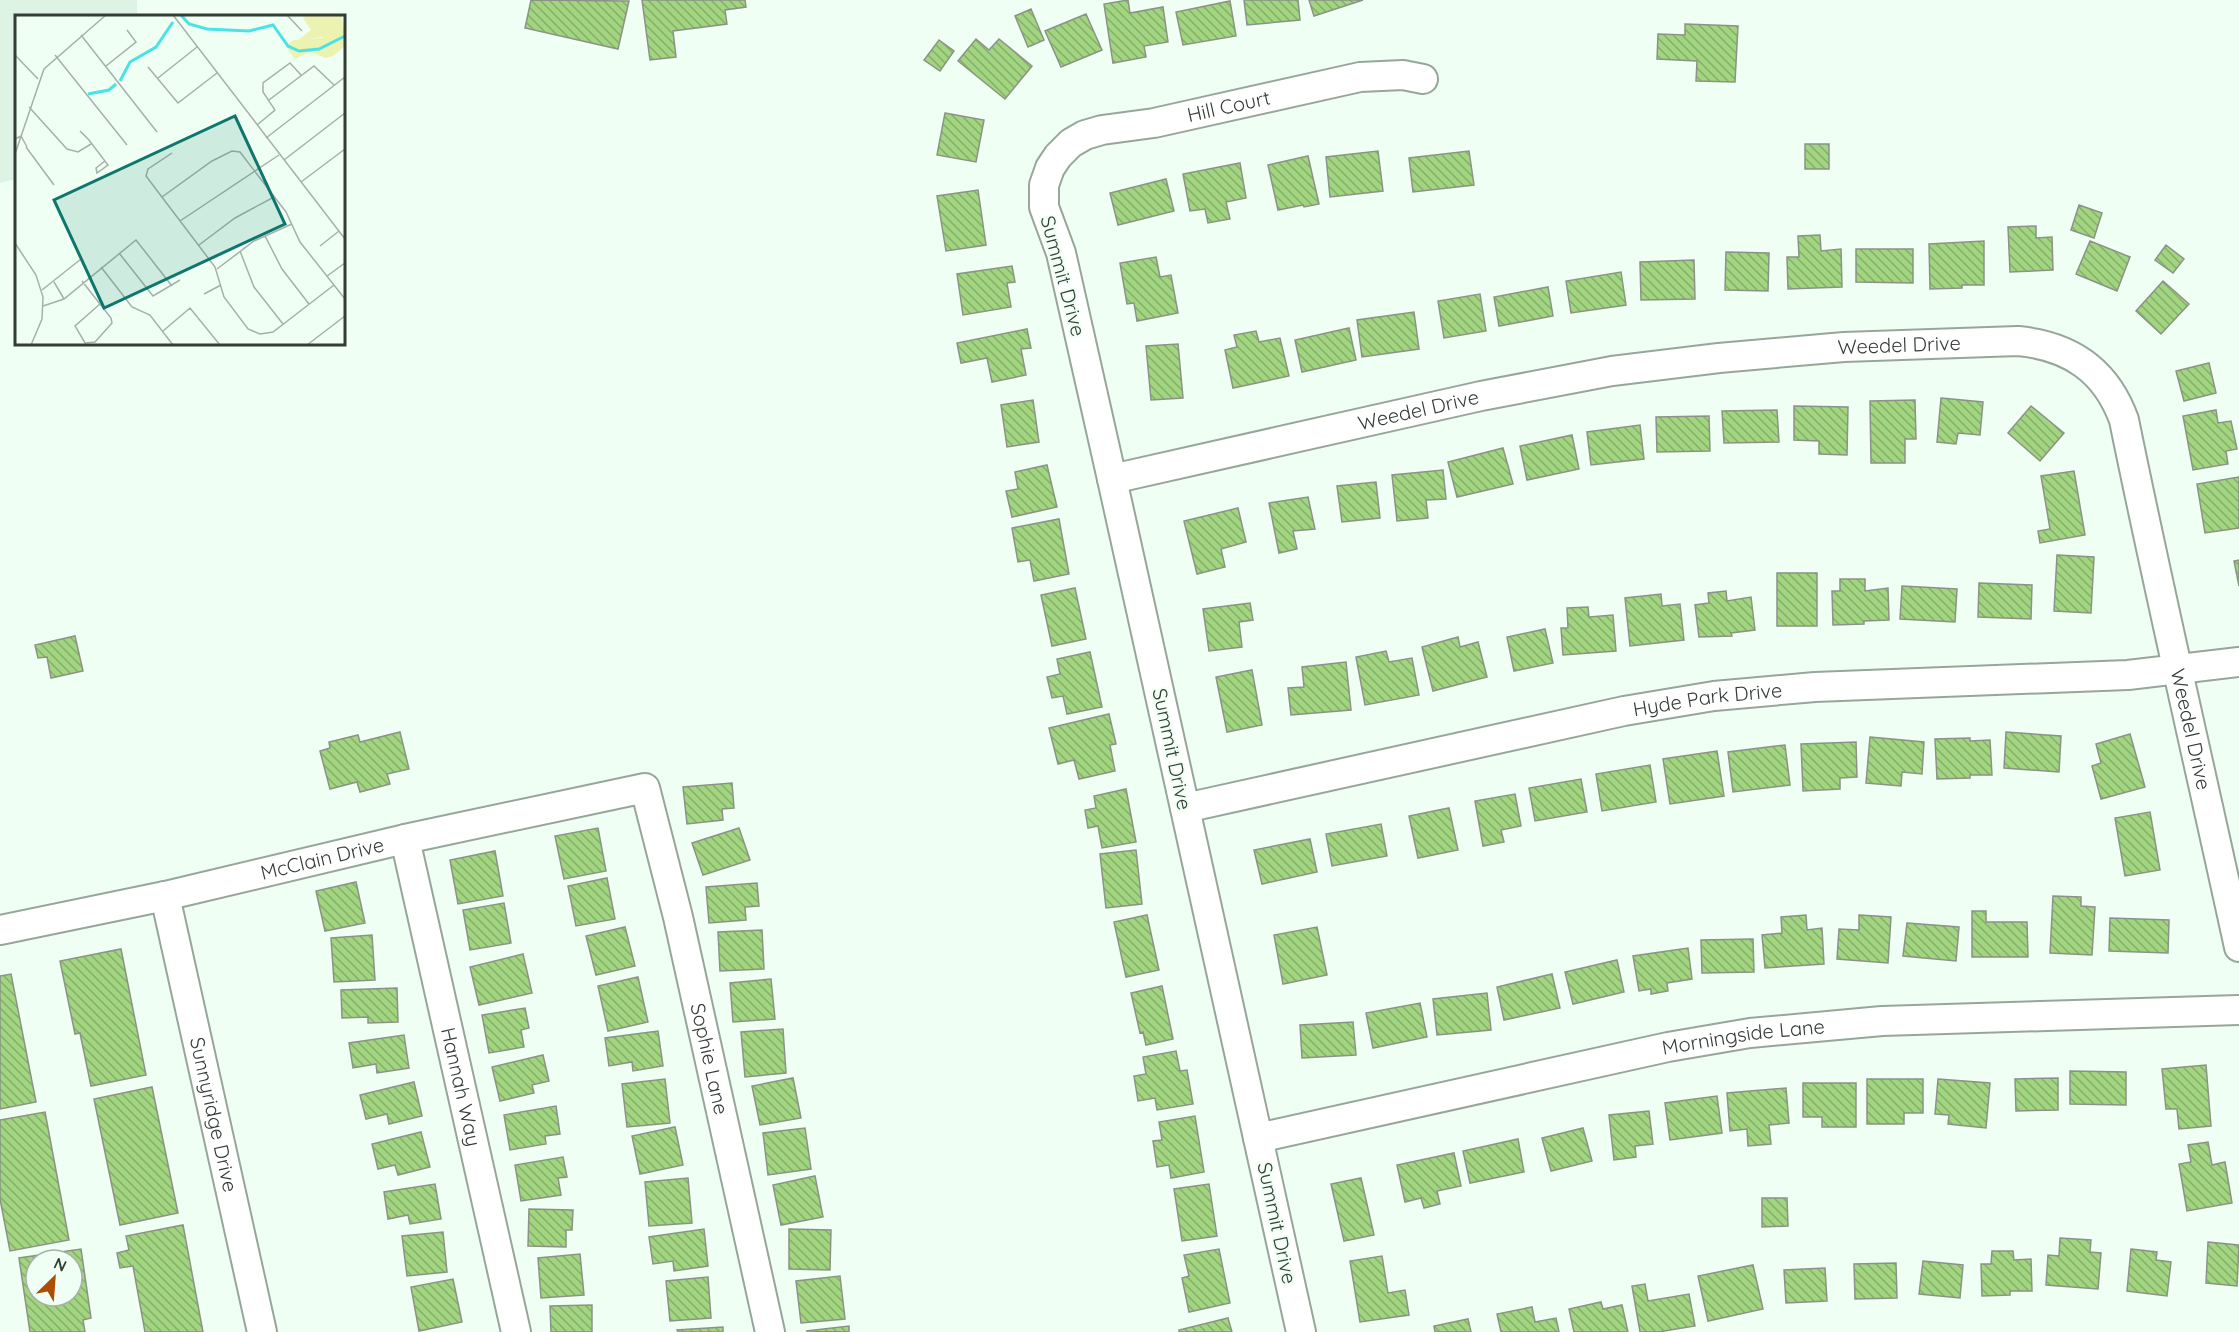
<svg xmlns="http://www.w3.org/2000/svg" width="2239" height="1332" font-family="Quicksand,sans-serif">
  <defs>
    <pattern id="building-back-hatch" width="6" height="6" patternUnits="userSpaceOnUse" patternTransform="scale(1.5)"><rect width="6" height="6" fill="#a2d580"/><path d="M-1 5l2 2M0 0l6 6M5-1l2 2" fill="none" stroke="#85ae6a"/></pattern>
  </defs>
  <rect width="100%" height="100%" fill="#effff4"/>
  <!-- built -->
  <path fill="#ddf3e3" d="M0 0H137V16H16V179L0 183Z"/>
  <!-- building -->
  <path fill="url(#building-back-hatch)" stroke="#8b9386" stroke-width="1.5" fill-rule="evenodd" d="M531 0 629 1 618 49 525 28Z
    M642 0H745L746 7 725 10 727 24 673 31 676 57 650 60Z
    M1128 0 1130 13 1163 7 1168 42 1144 46 1146 57 1113 63 1104 4Z
    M1244 0H1298L1300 20 1247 25Z
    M1309 0H1363L1314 16Z
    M1230 1 1236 36 1183 45 1176 12Z
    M1031 9 1044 40 1028 47 1015 16Z
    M1086 14 1102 50 1061 67 1045 31Z
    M1685 24 1738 26 1735 82 1696 81 1697 61 1657 59 1658 34 1685 35Z
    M976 39 989 50 999 39 1032 66 1005 99 958 61Z
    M939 40 954 51 940 71 924 60Z
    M945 113 984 120 976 162 937 155Z
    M1805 144H1829V169H1805Z
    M1378 151 1383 191 1330 197 1326 157Z
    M1469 151 1474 185 1413 192 1409 158Z
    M1308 156 1319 204 1304 207 1303 205 1278 210 1268 165Z
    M1240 163 1246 198 1226 202 1230 219 1208 223 1205 209 1190 211 1183 174Z
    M1166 179 1174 211 1118 225 1110 193Z
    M978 190 986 245 946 251 937 196Z
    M2079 205 2102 213 2094 238 2071 230Z
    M2036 226V238L2052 237 2053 270 2010 272 2008 227Z
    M1820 235 1821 251 1841 249 1842 287 1788 289 1787 257H1799L1798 236Z
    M1984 241V285H1962V288L1930 289 1929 244Z
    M2090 241 2130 257 2117 291 2076 274Z
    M2166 245 2184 259 2173 273 2155 260Z
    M1856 249H1913V283L1856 282Z
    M1726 252 1769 253 1768 291 1725 290Z
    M1156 257 1160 277 1171 275 1178 313 1137 321 1134 303 1127 304 1120 263Z
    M1694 260 1695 299 1641 300 1640 262Z
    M1012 266 1015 282 1007 283 1011 307 963 315 957 274Z
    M1621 272 1626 305 1571 313 1566 281Z
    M2163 281 2189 304 2161 334 2136 311Z
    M1548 287 1553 316 1499 326 1494 297Z
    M1480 294 1486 331 1444 338 1438 301Z
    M1414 312 1419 349 1362 357 1357 320Z
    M1349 328 1356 360 1302 372 1295 340Z
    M1027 329 1031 348 1021 349 1026 375 992 382 987 358 961 363 957 343Z
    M1256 331 1259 342 1280 338 1289 376 1233 388 1225 350 1237 347 1234 335Z
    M1178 344 1183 398 1151 400 1146 346Z
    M2209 363 2216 393 2184 401 2176 371Z
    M1941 398 1983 402 1980 435 1958 433 1956 444 1937 442Z
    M1033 400 1039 442 1007 447 1001 405Z
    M1915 400 1916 439H1905V463H1871L1870 401Z
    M1794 406 1848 407 1847 455 1819 454V441L1794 440Z
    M2031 406 2064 433 2040 461 2008 433Z
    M1777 410 1779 442 1724 443 1722 411Z
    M2216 410 2218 423 2231 421 2237 449 2226 451 2228 464 2193 470 2183 416Z
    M1709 416 1710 451 1657 452 1656 417Z
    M1640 425 1644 459 1591 465 1587 432Z
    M1572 435 1579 469 1527 480 1520 446Z
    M1503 448 1513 484 1457 497 1448 462Z
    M1047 465 1057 507 1012 517 1006 491 1018 489 1015 472Z
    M1443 470 1446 499 1426 500 1428 518 1397 521 1392 475Z
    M2074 471 2085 535 2040 543 2038 531 2050 529 2041 476Z
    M2239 477V528L2205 533 2197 484Z
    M1376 482 1380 518 1342 522 1337 486Z
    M1308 497 1315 529 1293 531 1297 549 1279 553 1269 503Z
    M1238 508 1246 542 1221 549 1225 567 1197 574 1184 521Z
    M1059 519 1069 574 1034 581 1030 560 1018 562 1012 528Z
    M2057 555 2094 557 2091 613 2054 611Z
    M2239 560V586L2234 561Z
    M1777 573H1817V626H1777Z
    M1840 579H1865V591L1888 588 1889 620 1864 621V624L1833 625 1832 591H1840Z
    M1979 583 2032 585 2031 619 1978 617Z
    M1902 586 1957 589 1955 622 1900 619Z
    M1075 588 1086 639 1052 646 1041 595Z
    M1726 591 1727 601 1751 597 1755 630 1731 633 1732 636 1699 637 1695 605 1709 603 1708 593Z
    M1661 594 1662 606 1680 604 1684 640 1630 646 1625 598Z
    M1250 603 1253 620 1239 622 1242 647 1209 651 1203 609Z
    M1588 607 1589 617 1613 615 1616 651 1563 655 1561 628H1568L1567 608Z
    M1545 629 1553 663 1514 671 1507 637Z
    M75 636 83 671 51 678 47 657 38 658 35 645Z
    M1458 637 1460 647 1478 642 1487 677 1433 691 1422 647Z
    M1386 651 1389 662 1412 658 1419 695 1365 705 1356 657Z
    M1090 652 1102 707 1067 714 1063 696 1052 698 1047 677 1060 674 1057 659Z
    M1346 662 1351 710 1291 715 1288 688 1304 687 1302 667Z
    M1252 670 1262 725 1227 732 1216 677Z
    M1109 714 1116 744 1110 745 1115 771 1079 779 1074 760 1058 764 1049 728Z
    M400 732 409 769 387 774 390 784 360 792 357 782 330 789 320 751 330 748 329 742 358 735 360 742Z
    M2006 732 2061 736 2059 772 2004 768Z
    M2130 734 2145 787 2101 799 2092 766 2101 763 2096 744Z
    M1870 737 1924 742 1922 774 1902 772 1901 786 1866 783Z
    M1970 738V741L1990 740 1992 775H1970V778L1937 779 1935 739Z
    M1856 742 1857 777 1840 778V789L1803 791 1801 744Z
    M1785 745 1790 785 1733 792 1728 752Z
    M1717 751 1724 796 1670 804 1663 759Z
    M1650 765 1656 802 1602 811 1596 774Z
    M1581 779 1587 812 1535 821 1529 788Z
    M732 783 734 808 722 809 723 820 687 824 683 787Z
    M1126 789 1136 842 1102 848 1098 826 1088 828 1085 810 1096 808 1094 796Z
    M1515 794 1521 826 1501 830 1504 842 1483 846 1475 801Z
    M1449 808 1458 850 1418 858 1409 816Z
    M2150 812 2160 870 2125 876 2115 818Z
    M1381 824 1387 856 1332 866 1326 834Z
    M598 828 606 871 564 879 555 836Z
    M739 828 750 860 703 875 692 843Z
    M1310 839 1317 872 1262 884 1254 850Z
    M1136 850 1142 904 1106 908 1100 854Z
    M495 851 503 896 458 904 450 860Z
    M607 878 615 919 576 926 568 886Z
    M356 882 365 923 325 931 316 891Z
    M757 883 759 906 745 907 746 920 709 923 706 887Z
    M2053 896 2081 897V906L2095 907 2092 955 2050 953Z
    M504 903 511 943 470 950 463 910Z
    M1972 911H1986V922H2027L2028 957H1972Z
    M1147 915 1159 970 1126 977 1114 922Z
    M1806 915 1807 930 1822 928 1824 964 1765 968 1762 935 1782 933 1781 917Z
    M1859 915 1891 917 1888 963 1837 959 1839 929 1859 930Z
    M2110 918 2169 920 2168 953 2109 951Z
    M1907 923 1959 927 1956 961 1903 956Z
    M625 927 635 966 596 975 586 936Z
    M1317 927 1327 975 1283 984 1274 935Z
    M762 930 764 969 720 971 718 932Z
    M372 935 375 980 334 982 331 938Z
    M1753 939 1754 972 1702 973 1701 940Z
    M1688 948 1692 979 1667 983 1668 991 1651 994V989L1639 991 1633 956Z
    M121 949 146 1075 91 1086 80 1033 75 1034 60 961Z
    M523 954 532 993 479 1005 470 967Z
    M1617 960 1624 992 1573 1004 1565 972Z
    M11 974 36 1102 0 1109V976Z
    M1552 974 1560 1008 1504 1020 1497 987Z
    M638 977 648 1022 608 1031 598 986Z
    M771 979 775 1019 733 1022 730 983Z
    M1162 986 1173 1039 1146 1045 1143 1032 1140 1033 1131 993Z
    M397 988 398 1022 368 1023V1017L342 1018 341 990Z
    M1487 993 1491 1030 1437 1035 1433 999Z
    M1420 1003 1427 1037 1373 1048 1366 1013Z
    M525 1008 529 1028 521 1030 524 1047 489 1053 482 1015Z
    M1353 1022 1356 1055 1302 1058 1300 1025Z
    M783 1029 786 1073 745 1077 741 1032Z
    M658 1031 663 1066 633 1071 632 1062 609 1066 605 1038Z
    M404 1035 409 1068 377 1073 376 1064 353 1068 349 1043Z
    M1176 1051 1180 1071 1187 1070 1193 1104 1157 1110 1155 1098 1138 1101 1134 1076 1146 1074 1143 1057Z
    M543 1055 549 1081 532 1085 534 1093 500 1101 492 1067Z
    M2206 1065 2211 1126 2179 1129 2177 1109H2166L2162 1069Z
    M2070 1071 2126 1072V1105L2070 1104Z
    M793 1078 801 1118 760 1125 752 1086Z
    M2058 1078V1110L2016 1111 2015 1079Z
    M665 1079 670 1123 627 1127 622 1084Z
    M1867 1079H1923V1113H1904V1124H1867Z
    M1938 1079 1990 1083 1986 1128 1948 1124 1949 1115 1935 1114Z
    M414 1082 422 1116 389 1124 387 1114 366 1119 360 1095Z
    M1803 1083H1856V1127H1822V1117H1803Z
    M152 1087 178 1213 120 1225 94 1099Z
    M1786 1088 1789 1123 1769 1125 1771 1144 1748 1146 1747 1129 1730 1131 1727 1093Z
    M1717 1096 1722 1133 1670 1140 1665 1103Z
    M556 1106 560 1134 545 1136 546 1144 510 1150 504 1115Z
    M1649 1111 1653 1144 1635 1146 1636 1157 1614 1160 1609 1115Z
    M45 1112 69 1240 10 1251 0 1199V1120Z
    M1195 1116 1204 1172 1171 1178 1169 1165 1157 1167 1153 1141 1162 1140 1159 1122Z
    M675 1127 683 1165 640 1174 632 1136Z
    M805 1128 811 1169 768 1175 763 1133Z
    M1583 1128 1592 1161 1551 1171 1542 1138Z
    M421 1132 430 1167 398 1175 395 1165 378 1169 372 1144Z
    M1518 1139 1524 1172 1470 1183 1463 1151Z
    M2208 1142 2212 1165 2225 1162 2232 1203 2187 1211 2179 1164 2191 1162 2188 1145Z
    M1454 1153 1461 1186 1437 1191 1440 1204 1424 1208 1421 1198 1405 1202 1397 1165Z
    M563 1157 567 1177 558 1178 561 1195 521 1201 515 1165Z
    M815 1176 823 1217 781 1225 773 1185Z
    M688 1178 692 1223 649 1226 645 1182Z
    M1361 1178 1374 1235 1344 1241 1331 1184Z
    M435 1184 441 1219 410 1224 408 1215 388 1219 384 1192Z
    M1209 1184 1217 1236 1182 1241 1174 1189Z
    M1762 1198H1787L1788 1226 1762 1227Z
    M529 1209 573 1210 572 1230H566V1247L528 1246Z
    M183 1225 203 1332H145L133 1266 120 1268 117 1253 129 1250 126 1236Z
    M704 1229 708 1266 674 1271 673 1261 653 1264 649 1237Z
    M789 1229 831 1230 830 1270 789 1269Z
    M443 1232 447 1272 407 1276 402 1236Z
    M2060 1238 2091 1240 2090 1252 2101 1253 2098 1289 2046 1285 2048 1255 2059 1256Z
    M2208 1242 2239 1245 2237 1286 2206 1283Z
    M81 1249 91 1318 83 1320 85 1332H30L19 1258ZM36 1260H72V1296H36Z
    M1219 1249 1230 1303 1189 1312 1182 1278 1189 1276 1184 1255Z
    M2131 1249 2157 1252 2156 1260 2171 1262 2167 1296 2127 1291Z
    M1992 1251H2013L2014 1260 2031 1259 2032 1291H2010V1295L1982 1296 1981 1264H1991Z
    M580 1254 584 1295 541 1298 538 1258Z
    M1382 1256 1388 1293 1405 1290 1409 1315 1360 1322 1350 1261Z
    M1923 1261 1963 1265 1960 1298 1919 1294Z
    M1896 1263 1897 1298 1855 1299 1854 1264Z
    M1753 1265 1763 1309 1708 1321 1698 1276Z
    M1825 1268 1827 1301 1786 1303 1784 1270Z
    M840 1276 845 1319 801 1323 796 1281Z
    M708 1277 711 1318 670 1321 666 1281Z
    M453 1279 462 1322 419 1331 411 1287Z
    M1645 1284 1648 1301 1689 1294 1695 1326 1658 1332H1640L1632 1286Z
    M1601 1302 1603 1309 1622 1305 1628 1332H1574L1569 1309Z
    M592 1305V1332H551L550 1306Z
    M1532 1307 1535 1322 1556 1318 1559 1332H1501L1497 1314Z
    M1228 1318 1232 1332H1179V1330Z
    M1468 1319 1471 1332H1435L1434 1326Z
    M849 1326V1332L806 1331Z
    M723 1327V1332H678L677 1330Z"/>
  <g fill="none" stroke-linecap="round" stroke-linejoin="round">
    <defs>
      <g id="minor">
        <path id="s1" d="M1112 479 1481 396 1612 371 1719 358 1844 347 2018 341C2070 346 2106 370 2124 420 2160 597 2201 772 2239 947"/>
        <path id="s2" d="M1185 808 1624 711 1714 696 1815 687 2128 675 2239 662"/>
        <path id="s3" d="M405 839 516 1332"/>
        <path id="s4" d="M165 896 262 1332"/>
        <path id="s5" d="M0 930 165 896 405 839 645 788 678 917 770 1332"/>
        <path id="s6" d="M1258 1138 1668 1047 1750 1033 1882 1021 2239 1010"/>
        <path id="s7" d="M1301 1332 1112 479 1061 253 1044 207V185L1050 168 1058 156 1071 143 1085 135 1102 130 1154 123 1360 77 1403 75 1423 79"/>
      </g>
    </defs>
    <!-- minor casing -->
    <use href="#minor" stroke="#97a69b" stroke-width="32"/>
    <!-- minor -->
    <use href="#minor" stroke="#fff" stroke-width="28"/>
  </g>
  <g text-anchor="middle" stroke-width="4.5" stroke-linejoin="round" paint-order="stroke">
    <!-- street labels -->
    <g font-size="20" fill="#353b36" stroke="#effff4">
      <text dy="7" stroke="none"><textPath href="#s7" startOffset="1390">Hill Court</textPath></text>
      <text transform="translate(1063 276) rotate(75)" y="7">Summit Drive</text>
      <text dy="7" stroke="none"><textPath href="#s1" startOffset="800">Weedel Drive</textPath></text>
      <text dy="7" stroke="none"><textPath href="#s1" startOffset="314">Weedel Drive</textPath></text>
      <text dy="7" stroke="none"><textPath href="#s2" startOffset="534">Hyde Park Drive</textPath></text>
      <text dy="7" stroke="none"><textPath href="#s1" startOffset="1376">Weedel Drive</textPath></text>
      <text transform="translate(1172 749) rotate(78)" y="7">Summit Drive</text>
      <text dy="7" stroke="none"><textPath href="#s5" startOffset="330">McClain Drive</textPath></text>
      <text dy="7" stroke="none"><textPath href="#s6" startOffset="496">Morningside Lane</textPath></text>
      <text dy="7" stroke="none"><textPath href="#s5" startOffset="939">Sophie Lane</textPath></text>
      <text dy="7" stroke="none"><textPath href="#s3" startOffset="254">Hannah Way</textPath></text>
      <text dy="7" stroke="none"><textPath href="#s4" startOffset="224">Sunnyridge Drive</textPath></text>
      <text transform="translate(1277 1223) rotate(78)" y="7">Summit Drive</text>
    </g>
  </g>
  <!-- overview -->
  <g transform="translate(15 15)">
    <rect width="330" height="330" fill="#effff4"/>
    <path d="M292 0H326L330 18 282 26 296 15 288 3Z" fill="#ecf2b0"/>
    <path d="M320 11 330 18V31L318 41 311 43 295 37 280 44 271 31 278 25 307 23Z" fill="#ecf2b0"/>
    <path fill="none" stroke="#49e3e6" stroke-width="3" d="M166 0 174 9 192 14 234 16 258 10 273 31 284 36 304 34 330 21M105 66 115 47 141 32 158 7M73 79 94 75 101 69"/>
    <path fill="none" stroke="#a5b1a8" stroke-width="1.5" d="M158 0 330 224M272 0 287 16M66 20 142 117M0 40 23 64M40 40 112 130M91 51 121 27 112 15M133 52 163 88 202 58M143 63 182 32M254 85 299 51 319 70M14 92 52 134 63 137 76 129M242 110 260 95 248 77V68L275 48 286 60M65 116 74 125 93 150 82 158 81 153 90 146M251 123 330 62M0 124 6 121 12 132M11 132 39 170M157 138 133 154 131 161 200 252 209 282 233 314 245 319 258 317 319 270M0 139 29 54 91 0M269 145 330 98M286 167 330 134M147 182 197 146 217 136 225 137 271 197 285 227 330 284M165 206 264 140M250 221 267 254 294 289M0 228 21 260 28 282 27 304 16 330M184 230 220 203 259 182M305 231 324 216M225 236 239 272 268 309M104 238 138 281 165 265M86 252 117 292 135 300 158 330M202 254 239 226 277 209M312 261 330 248M67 266 85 289 96 303 97 308 80 327 70 328 60 311 85 289M39 267 49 284M27 275 66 244M189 279 206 270M28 291 49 284 121 225 157 271M148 316 175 293 205 330M292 330 330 301"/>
    <path fill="#0f766e" fill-opacity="0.15" stroke="#0f766e" stroke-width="3" d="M220 101 270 209 89 293 39 185Z"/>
    <rect width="330" height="330" fill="none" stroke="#353b36" stroke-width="3"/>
  </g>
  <!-- north arrow -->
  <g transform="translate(54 1278) rotate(25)"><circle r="28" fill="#effff4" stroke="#a5b1a8" stroke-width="1.5"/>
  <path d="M0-4.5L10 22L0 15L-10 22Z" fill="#ac4d00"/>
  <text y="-9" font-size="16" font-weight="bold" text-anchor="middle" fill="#353b36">N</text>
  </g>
</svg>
